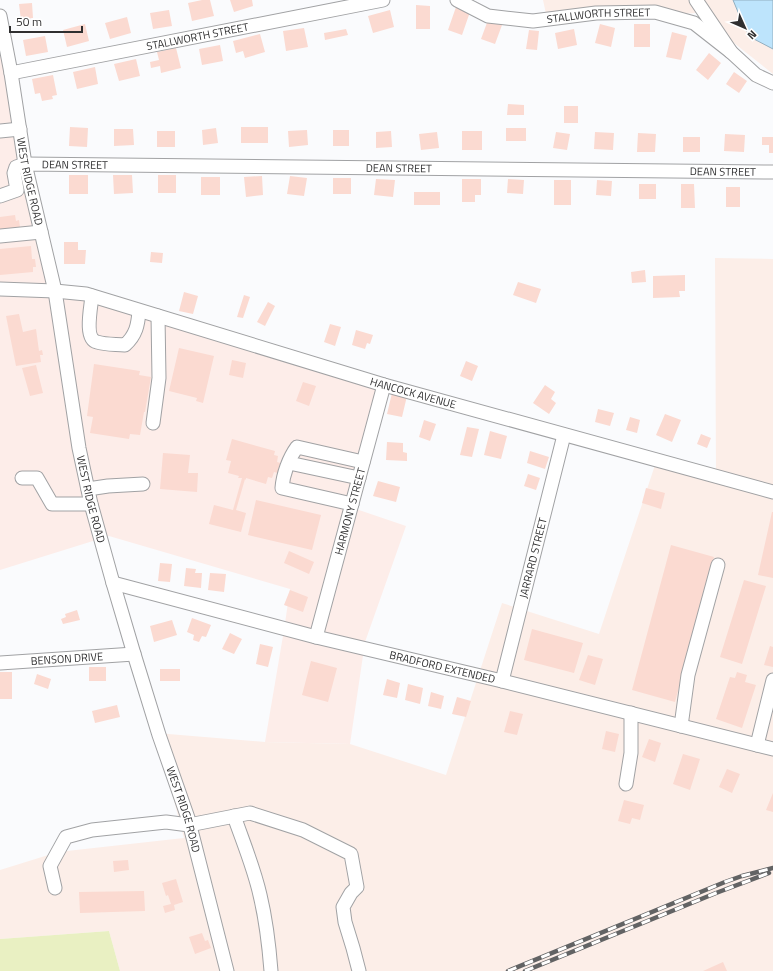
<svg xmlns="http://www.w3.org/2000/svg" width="773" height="971" font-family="'Titillium Web',sans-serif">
  <rect width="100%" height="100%" fill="#fafbfd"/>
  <!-- commercial -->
  <path fill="#fdede9" d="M0 27 53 289 389 383 356 509 406 526 365 642 350 744 265 742 284 630 290 589 109 536 0 570Z"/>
  <!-- industrial -->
  <path fill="#fceee8" d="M543 0H773V74L696 13 548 23Z
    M715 258 773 259V971H120L109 931 0 939V870L58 852 184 838 156 733 265 742 350 744 446 775 502 603 599 634 657 459 716 476Z"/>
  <!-- green -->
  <path fill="#e9f0c2" d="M109 931 120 971H0V939Z"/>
  <!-- water -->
  <path fill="#bde4fc" stroke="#92aebf" d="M733 0H773V49L752 38 745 29Z"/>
  <!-- building -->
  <path fill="#fbdad1" d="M202 0H210L214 16 192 21 188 3Z
    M230 0H252L253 6 234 12Z
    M32 3 33 18 21 20 19 4Z
    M416 5 430 6V29H416Z
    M456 7 470 12 462 35 448 30Z
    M169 10 172 26 153 29 150 13Z
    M390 10 394 27 373 33 368 16Z
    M127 17 131 33 110 39 105 23Z
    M488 20 502 25 495 44 481 39Z
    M85 24 89 41 67 47 63 30Z
    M600 24 615 28 611 47 595 43Z
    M634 24H650V47H634Z
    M304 28 308 47 286 51 283 31Z
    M346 29 348 35 325 40 324 33Z
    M574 29 577 45 558 49 555 33Z
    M529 30 539 31 537 50 526 49Z
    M672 32 687 36 681 60 666 57Z
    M260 34 265 52 245 58 243 51 236 53 233 41Z
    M45 36 48 52 26 56 23 40Z
    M220 45 223 61 202 65 199 49Z
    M176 48 181 68 161 73 160 66 151 68 150 62 159 60 157 52Z
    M709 53 721 63 708 80 696 70Z
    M136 59 140 76 119 81 114 64Z
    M95 67 98 84 77 89 73 72Z
    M734 72 747 81 739 93 726 84Z
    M53 75 57 95 52 96 53 99 42 101 40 93 35 94 32 79Z
    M508 104 524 105V115H507Z
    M564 106H578V123H564Z
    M70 127 88 128 87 147 69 146Z
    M241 127H268V143H241Z
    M216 128 218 143 203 145 202 130Z
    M506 128H526V141H506Z
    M114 129H133L134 145 114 146Z
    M307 130 308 145 289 147 288 131Z
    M333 130H349V146H333Z
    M157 131H175V147H157Z
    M391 131 392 147 376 148V132Z
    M462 131H482V150H462Z
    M437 132 439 148 421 150 419 134Z
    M556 132 570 134 567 150 553 148Z
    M595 132 614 133 613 150 594 149Z
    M638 133 656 134 655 152H637Z
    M725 134 745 135 744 152 724 151Z
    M683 137H700V152H683Z
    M762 137H773V153H769V145H762Z
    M69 175H88V194H69Z
    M113 175H132L133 193 114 194Z
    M158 175H176V193H158Z
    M262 176 263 195 246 197 244 177Z
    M290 176 307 178 304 196 287 194Z
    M201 177H220V195H201Z
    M333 178H351V194H333Z
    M376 179 395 180 393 197 374 195Z
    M462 179H481V195H475V202H462Z
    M508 179 524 180 523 194 507 193Z
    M554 180H571V205H554Z
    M597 180 612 181 611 196 596 195Z
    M639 184H656V199H639Z
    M681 184H694L695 208H681Z
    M726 187H740V207H726Z
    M414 192H440V205H414Z
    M15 215 16 221 19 220 20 227 0 231V217Z
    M64 242H78V250H86L85 264H64Z
    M31 246 32 259H35L36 267H33V272L0 275V249Z
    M151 252 163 253 162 263 150 262Z
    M645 270 646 282 632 283 631 272Z
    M685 275V291H679L680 297 653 298V276Z
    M518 282 541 289 536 303 513 295Z
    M184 292 198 296 193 314 179 311Z
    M244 295 250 297 243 318 237 317Z
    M268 302 275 306 265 326 257 322Z
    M19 314 23 332 36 329 39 351 42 350 43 355H40L41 362 16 366 6 316Z
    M330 324 341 327 335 346 324 342Z
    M356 330 373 335 370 344 367 343 365 349 352 345Z
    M179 348 214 356 203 403 196 401 197 398 169 391Z
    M232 360 246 363 243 378 229 375Z
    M466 361 478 366 472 381 460 376Z
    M94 364 140 371 139 375 151 377 145 412H144L140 435 130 434 129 439 90 433 93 417 87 416Z
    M36 365 43 393 30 396 22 368Z
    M303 382 316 386 309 406 296 401Z
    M545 385 555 392 551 399 556 403 549 414 533 403Z
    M392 393 407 396 402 417 387 414Z
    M598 409 614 413 610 426 595 422Z
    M665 414 681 420 672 442 656 435Z
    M630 417 640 420 637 433 626 430Z
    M424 420 436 424 430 441 419 437Z
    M467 427 479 429 472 457 460 455Z
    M490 431 507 436 501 459 484 455Z
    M701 434 711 438 707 448 697 444Z
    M232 439 275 451 274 455 278 456 277 462 284 464 281 474 274 472 272 478 268 477 266 484 246 478V480L245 479 236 510 246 513 241 532 209 524 214 505 233 510 242 478H238L239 476 228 473 231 461 226 460Z
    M387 442 403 443V452L407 453V461L386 460Z
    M530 451 549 457 545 469 527 463Z
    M163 453 190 455 188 473H198L197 492 160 489Z
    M528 474 540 478 536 490 524 486Z
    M378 481 400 487 396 502 373 496Z
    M646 488 665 493 661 509 642 503Z
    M256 500 321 515 312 550 248 535Z
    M772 512H773V578L758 575Z
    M671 545 714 557 675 702 632 690Z
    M289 551 314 562 309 574 284 563Z
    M160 563 172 564 170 582 158 581Z
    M186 568 196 569 195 573H202L201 588 184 586Z
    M210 573 226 574 224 592 208 590Z
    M744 580 766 586 742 664 720 657Z
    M290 590 308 597 303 612 284 605Z
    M77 610 80 620 63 624 61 619 66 617 65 614Z
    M192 618 211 625 206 637 202 636 199 642 193 640 194 635 187 632Z
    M172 620 177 635 154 642 150 626Z
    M532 629 583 643 574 673 524 660Z
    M230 633 242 639 234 654 222 649Z
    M260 644 273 647 268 667 256 664Z
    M770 646 773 647V667L764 665Z
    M588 655 603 659 595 685 579 680Z
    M311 661 337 668 328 702 302 695Z
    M89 667H106V681H89Z
    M160 669H180V681H160Z
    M0 672H12V699H0Z
    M737 672 747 675 745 682 756 685 742 728 716 719 730 677 735 678Z
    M37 674 51 679 48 689 34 684Z
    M387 679 400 683 397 698 383 695Z
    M408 684 423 688 420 704 405 700Z
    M431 692 444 696 441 709 428 706Z
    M457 697 471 701 466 717 452 714Z
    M117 705 120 717 95 723 92 711Z
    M510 711 523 714 517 735 504 732Z
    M606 731 619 734 615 752 602 749Z
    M649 739 661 743 655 762 642 757Z
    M683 754 700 759 690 790 673 784Z
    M727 769 740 774 732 793 719 787Z
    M773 793V812L766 810Z
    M624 800 644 805 640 820 632 818 630 824 618 821Z
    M128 860 129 870 114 872 113 861Z
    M176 879 183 902 174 905 175 910 165 913 163 906 171 904 168 895 166 896 162 883Z
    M144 891 145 911 80 913 79 892Z
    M202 933 205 941 208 940 211 948 195 954 189 937Z
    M723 962 727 971H703Z"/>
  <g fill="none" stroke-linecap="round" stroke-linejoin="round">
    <defs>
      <g id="minor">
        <path id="s1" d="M457 0 488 16 533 21 596 13 655 12 694 23 731 52"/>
        <path d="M696 0 731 52 756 75 773 83"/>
        <path id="s2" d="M0 16 11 73 25 164 55 291 79 448 91 504 113 583 134 654 159 735 188 818 227 971"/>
        <path id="s3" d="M11 73 383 0"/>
        <path d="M0 131 20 129"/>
        <path id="s4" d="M0 196 17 190 14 173 16 167 25 164 773 172"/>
        <path d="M0 236 41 232"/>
        <path id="s5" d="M0 289 55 291 86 294 384 385 773 492"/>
        <path d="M92 296C91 307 84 339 97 342 106 345 116 344 125 345 136 335 138 325 139 311"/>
        <path d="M153 423 159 378 158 316"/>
        <path d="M289 463 359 478"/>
        <path d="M22 478H37L52 504H91"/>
        <path d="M88 489 108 486 143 484"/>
        <path d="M352 504 282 488C283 474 289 458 297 447L363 462"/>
        <path id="s6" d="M113 583 316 637 502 681 773 749"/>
        <path id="s7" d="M316 637 384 385"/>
        <path id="s8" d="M0 663 134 654"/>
        <path id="s9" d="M502 681 564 435"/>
        <path d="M681 726 688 675 718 565"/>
        <path d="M757 745 773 680"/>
        <path d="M626 784 631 753V713"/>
        <path d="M234 816C243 842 254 868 260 895 266 920 269 945 271 971"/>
        <path d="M55 888 50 866 66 837 92 830 166 822 189 825 250 813 303 830 351 854 357 887 351 893 343 907 345 922 353 948 359 971"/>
      </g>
    </defs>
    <!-- minor casing -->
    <use href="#minor" stroke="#a1a2a4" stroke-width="15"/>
    <!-- minor -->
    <use href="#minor" stroke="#fff" stroke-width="13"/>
    <defs>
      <path id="rail" d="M508 971 725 882 742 876 773 868
        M525 971 716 893 769 873"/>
    </defs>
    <!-- rail casing -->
    <use href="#rail" stroke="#626364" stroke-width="4.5"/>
    <!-- rail -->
    <use href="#rail" stroke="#fff" stroke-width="3" stroke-dasharray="9" stroke-linecap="butt"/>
  </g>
  <g text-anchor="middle" stroke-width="3" stroke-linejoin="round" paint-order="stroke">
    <!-- street labels -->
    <g font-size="11" fill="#2f2f30" stroke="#fff">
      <text dy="4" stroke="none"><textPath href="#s1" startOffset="146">STALLWORTH STREET</textPath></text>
      <text dy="4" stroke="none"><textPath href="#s3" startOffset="190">STALLWORTH STREET</textPath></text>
      <text dy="4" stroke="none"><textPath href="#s4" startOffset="101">DEAN STREET</textPath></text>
      <text dy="4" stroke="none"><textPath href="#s4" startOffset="425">DEAN STREET</textPath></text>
      <text dy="4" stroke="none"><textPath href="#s4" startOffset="749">DEAN STREET</textPath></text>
      <text dy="4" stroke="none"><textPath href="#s2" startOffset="168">WEST RIDGE ROAD</textPath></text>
      <text dy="4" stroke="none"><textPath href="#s5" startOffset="428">HANCOCK AVENUE</textPath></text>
      <text dy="4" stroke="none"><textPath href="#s2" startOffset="492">WEST RIDGE ROAD</textPath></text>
      <text dy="4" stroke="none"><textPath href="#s7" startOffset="130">HARMONY STREET</textPath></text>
      <text dy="4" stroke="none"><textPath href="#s9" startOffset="127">JARRARD STREET</textPath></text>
      <text dy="4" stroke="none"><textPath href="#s8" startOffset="67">BENSON DRIVE</textPath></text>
      <text dy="4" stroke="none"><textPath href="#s6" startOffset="340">BRADFORD EXTENDED</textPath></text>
      <text dy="4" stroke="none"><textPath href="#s2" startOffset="816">WEST RIDGE ROAD</textPath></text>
    </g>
  </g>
  <!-- north arrow -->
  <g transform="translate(745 28) rotate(135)" stroke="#ffffff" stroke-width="3" paint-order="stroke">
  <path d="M0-3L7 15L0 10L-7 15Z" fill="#2f2f30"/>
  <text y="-6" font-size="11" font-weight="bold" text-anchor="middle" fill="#2f2f30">N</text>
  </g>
  <!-- scale -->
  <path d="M10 26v6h72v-6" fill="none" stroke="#2f2f30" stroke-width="2"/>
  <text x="16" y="26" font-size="12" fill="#2f2f30" stroke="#ffffff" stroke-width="3" paint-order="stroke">50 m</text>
</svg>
